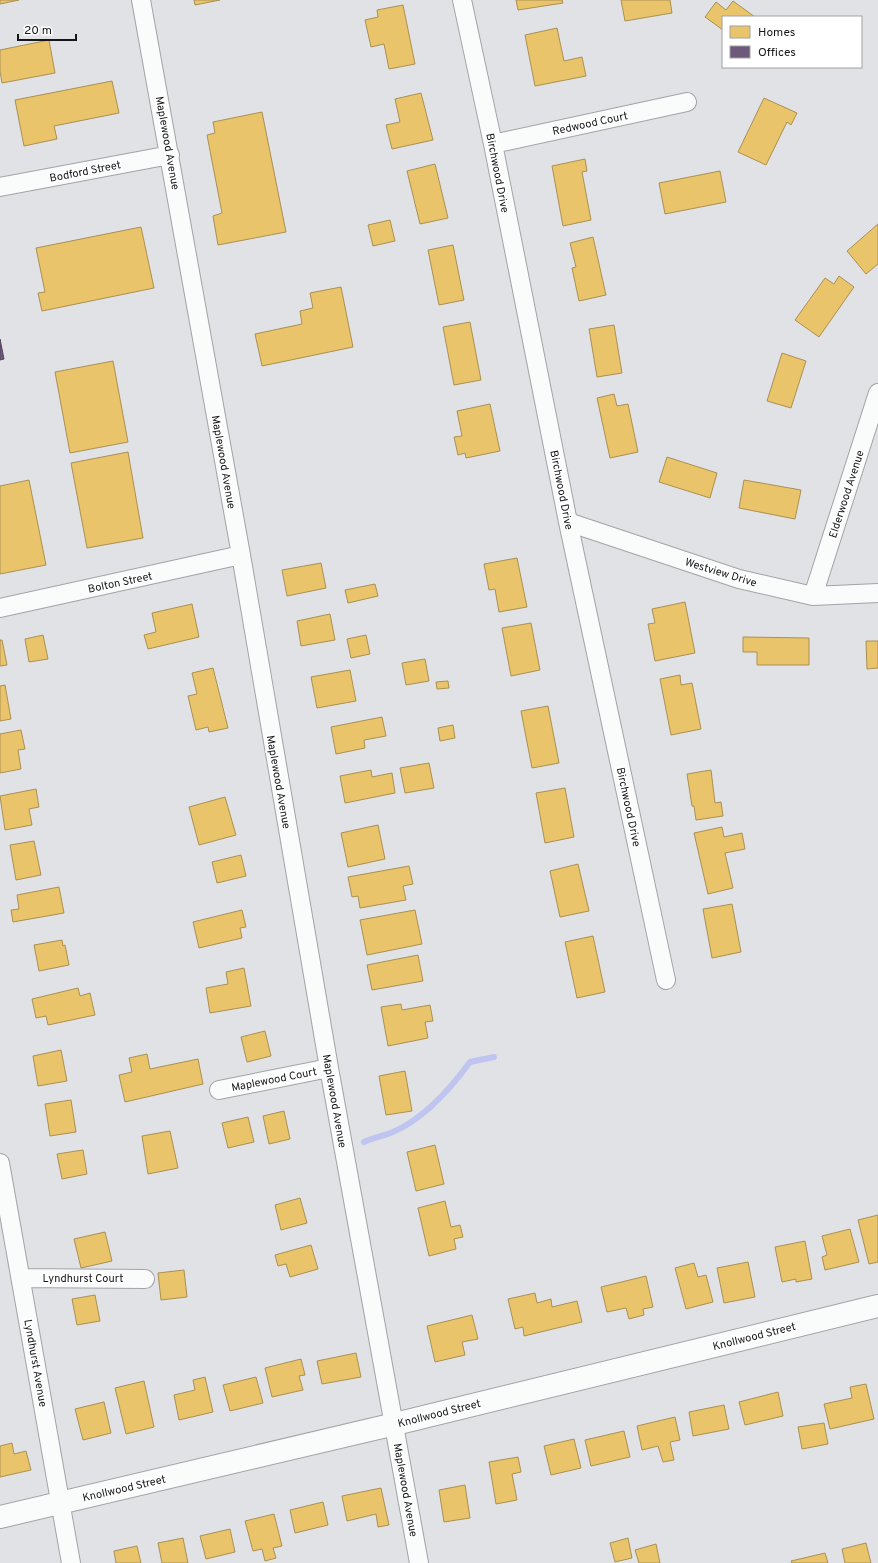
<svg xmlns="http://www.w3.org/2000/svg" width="878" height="1563" font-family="Overpass,sans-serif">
  <rect width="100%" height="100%" fill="#e1e2e5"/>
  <!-- homes -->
  <path fill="#e9c46a" stroke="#aa9052" d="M0 0H19L0 4Z
    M194 0H220L195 5Z
    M516 0H562L563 3 518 10Z
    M621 0H670L672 13 625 21Z
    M733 1 755 17H723V30L705 17 716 2 726 10Z
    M403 5 415 64 389 69 384 44 371 47 365 20 378 17 377 10Z
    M557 28 564 61 582 57 586 76 535 86 525 35Z
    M49 40 55 73 2 83 0 71V50Z
    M112 81 119 113 54 126 57 139 24 146 15 100Z
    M421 93 433 140 392 149 386 125 400 122 395 99Z
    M764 98 797 113 791 125 787 122 766 165 738 152Z
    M262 112 286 232 218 245 213 216 222 213 207 135 215 133 213 122Z
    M585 159 587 171 582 172 591 220 563 226 552 166Z
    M435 164 448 218 420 224 407 171Z
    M720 171 726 202 665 214 659 183Z
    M390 220 395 241 373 246 368 225Z
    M878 224V264L866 274 847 251Z
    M141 227 154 288 42 311 38 293 45 292 36 248Z
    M593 237 606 295 579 301 572 268 576 267 570 243Z
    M453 245 464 300 439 305 428 250Z
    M839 276 854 287 819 337 795 320 825 278 834 284Z
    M341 287 353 347 262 366 255 334 302 324 300 311 313 308 310 293Z
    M470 322 481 380 454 385 443 327Z
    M614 325 622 373 597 377 589 329Z
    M782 353 806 361 791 408 767 401Z
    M113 361 128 442 70 453 55 372Z
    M614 394 617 406 628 404 638 452 610 458 597 398Z
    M490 404 500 451 466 458 465 453 458 455 454 437 462 436 457 411Z
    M128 452 143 538 87 548 71 463Z
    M667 457 717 473 710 498 659 482Z
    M29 480 46 565 0 574V486Z
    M744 480 801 490 795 519 739 508Z
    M517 558 527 607 499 612 495 589 489 590 484 564Z
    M321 563 326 588 287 596 282 570Z
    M375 584 378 596 348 603 345 590Z
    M685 602 695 653 655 661 648 624 655 623 652 609Z
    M192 604 199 637 148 649 144 635 156 632 152 613Z
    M330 614 335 640 301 646 297 621Z
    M531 623 540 670 511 676 502 628Z
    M43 635 48 659 29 662 25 639Z
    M366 635 370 654 351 658 347 639Z
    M743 637 809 638V665H757V652H743Z
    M0 640H2L7 665 0 666Z
    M866 641H878V668L867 669Z
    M425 659 429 681 406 685 402 663Z
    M213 668 228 728 209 732 208 727 196 730 188 696 197 694 192 673Z
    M350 670 356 701 317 708 311 677Z
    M680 675 681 685 692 683 701 729 671 735 660 679Z
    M448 681 449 688 437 689 436 682Z
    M5 685 11 719 0 721V686Z
    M548 706 559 763 532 768 521 711Z
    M382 717 386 736 364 740 365 748 336 754 331 727Z
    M453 725 455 738 440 741 438 728Z
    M21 730 25 749 18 750 21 769 0 773V734Z
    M429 763 434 788 405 793 400 768Z
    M371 770 372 777 392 773 395 793 345 803 340 776Z
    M711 770 715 803 721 802 723 816 696 820 694 806H692L687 774Z
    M565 788 574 837 545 843 536 793Z
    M36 789 39 807 29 809 32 825 5 830 0 796Z
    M225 797 236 835 199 845 189 807Z
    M378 825 385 859 348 867 341 833Z
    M722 827 724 837 742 833 745 849 725 853 733 888 708 894 694 833Z
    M34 841 41 875 16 880 10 845Z
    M241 855 246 876 217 883 212 862Z
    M578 864 589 911 560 917 550 871Z
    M409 866 413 884 403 886 406 900 360 908 358 896 352 897 348 877Z
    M59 887 64 913 13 922 11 910 19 909 17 895Z
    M732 904 741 952 712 958 703 909Z
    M242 910 246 927 240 928 242 938 199 948 193 922Z
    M415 910 422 944 367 955 360 920Z
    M593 936 605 992 577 998 565 942Z
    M62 940 63 946 65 945 69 965 39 971 34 945Z
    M418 955 423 981 372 990 367 965Z
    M244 968 251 1006 210 1013 206 988 228 984 226 972Z
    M78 988 80 996 90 993 95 1015 48 1025 46 1016 36 1018 32 999Z
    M401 1004 402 1010 430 1005 433 1021 425 1022 428 1038 388 1046 381 1007Z
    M265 1031 271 1056 247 1062 241 1037Z
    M61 1050 67 1081 38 1086 33 1056Z
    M147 1054 150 1069 198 1059 203 1084 125 1102 119 1075 132 1072 129 1058Z
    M405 1071 412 1111 386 1115 379 1076Z
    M71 1100 76 1132 50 1136 45 1104Z
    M284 1111 290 1139 269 1144 263 1116Z
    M248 1117 254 1142 228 1148 222 1123Z
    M170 1131 178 1168 148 1174 142 1136Z
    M435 1145 444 1184 416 1191 407 1152Z
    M83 1150 87 1174 62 1179 57 1154Z
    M300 1198 307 1223 281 1230 275 1205Z
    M445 1201 451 1227 460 1225 463 1237 454 1239 456 1249 429 1256 418 1208Z
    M878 1215V1262L869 1264 858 1220Z
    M850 1229 859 1262 825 1270 822 1257 827 1255 822 1236Z
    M105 1232 112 1261 81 1268 74 1239Z
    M805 1241 812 1279 796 1282V1279L782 1282 775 1247Z
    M311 1245 318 1269 290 1277 286 1264 278 1266 275 1255Z
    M748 1262 755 1297 724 1303 717 1268Z
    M694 1263 698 1277 706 1275 713 1302 686 1309 675 1268Z
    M184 1270 187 1297 161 1300 158 1273Z
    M646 1276 653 1307 643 1309 644 1315 629 1319 626 1308 607 1312 601 1287Z
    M535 1293 537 1303 551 1299 552 1307 577 1301 582 1322 524 1336 523 1327 515 1329 508 1299Z
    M95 1295 100 1321 77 1325 72 1299Z
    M472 1315 478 1339 462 1342 465 1355 435 1362 427 1326Z
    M356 1353 361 1377 322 1384 317 1361Z
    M301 1359 305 1375 299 1376 303 1390 272 1397 265 1368Z
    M205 1377 213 1412 179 1420 174 1395 195 1390 193 1380Z
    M256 1377 263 1403 230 1411 223 1385Z
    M144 1381 154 1427 126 1434 115 1388Z
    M866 1384 874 1419 830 1429 824 1404 852 1398 850 1387Z
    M778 1392 783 1416 745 1425 739 1402Z
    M104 1402 111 1433 83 1440 75 1409Z
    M724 1405 729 1429 693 1436 689 1412Z
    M675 1417 680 1440 670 1442 674 1460 663 1462 658 1446 642 1450 637 1426Z
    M824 1423 828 1444 802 1449 798 1427Z
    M624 1431 630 1457 591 1466 585 1440Z
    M574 1439 581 1468 551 1475 544 1446Z
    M12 1443 14 1454 26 1451 31 1470 0 1477V1446Z
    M518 1457 521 1472 512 1474 517 1500 496 1504 489 1462Z
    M465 1485 470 1518 444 1522 439 1490Z
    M381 1488 389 1525 378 1527 376 1514 347 1521 342 1496Z
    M323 1502 328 1525 295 1533 290 1510Z
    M274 1514 282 1546 273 1548 276 1558 265 1561 262 1549 253 1551 245 1521Z
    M230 1529 235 1552 206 1559 200 1536Z
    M183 1538 188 1563H162L158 1543Z
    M628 1538 632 1558 615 1562 610 1543Z
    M866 1543 871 1563H845L842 1549Z
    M656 1544 660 1563H639L635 1550Z
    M137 1546 141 1563H116L114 1551Z
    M825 1553 828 1563H792L791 1561Z"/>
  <!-- offices -->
  <path fill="#6d597a" stroke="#53455d" d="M0 339 4 359 0 360Z"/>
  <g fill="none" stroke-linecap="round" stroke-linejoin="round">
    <!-- stream -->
    <path stroke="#bfc5f0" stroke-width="6" d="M364 1142C373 1138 383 1136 393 1132 423 1119 451 1088 470 1062L494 1057"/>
    <defs>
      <path id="street" d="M141 0 241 555 329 1068 419 1563
        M462 0 493 144 568 522 666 980
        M493 144 687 102
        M0 187 170 155
        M568 522 739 579 813 596 878 593
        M813 596 878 393
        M0 608 241 555
        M219 1090 329 1068
        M0 1163 71 1563
        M21 1278 145 1279"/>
      <path id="secondary" d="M0 1517 395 1424 878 1306"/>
    </defs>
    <!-- street casing -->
    <use href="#street" stroke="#a2a3a6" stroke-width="20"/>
    <!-- secondary casing -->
    <use href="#secondary" stroke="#a2a3a6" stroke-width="24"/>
    <!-- street -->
    <use href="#street" stroke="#fafbfb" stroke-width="18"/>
    <!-- secondary -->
    <use href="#secondary" stroke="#fafbfb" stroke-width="22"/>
  </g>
  <g text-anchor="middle" stroke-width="4" stroke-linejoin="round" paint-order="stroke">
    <!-- street labels -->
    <g font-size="11" fill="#161619" stroke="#fff">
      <text transform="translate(590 123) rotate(-12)" y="4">Redwood Court</text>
      <text transform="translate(168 143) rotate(80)" y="4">Maplewood Avenue</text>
      <text transform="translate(85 171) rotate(-11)" y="4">Bodford Street</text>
      <text transform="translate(498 173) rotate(79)" y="4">Birchwood Drive</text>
      <text transform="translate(224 462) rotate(80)" y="4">Maplewood Avenue</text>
      <text transform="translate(562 490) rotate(79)" y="4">Birchwood Drive</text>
      <text transform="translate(846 494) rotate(-72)" y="4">Elderwood Avenue</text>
      <text transform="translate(721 572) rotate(17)" y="4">Westview Drive</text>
      <text transform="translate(120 582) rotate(-12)" y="4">Bolton Street</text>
      <text transform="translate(279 782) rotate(80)" y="4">Maplewood Avenue</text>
      <text transform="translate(629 807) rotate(78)" y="4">Birchwood Drive</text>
      <text transform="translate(274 1079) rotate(-11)" y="4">Maplewood Court</text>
      <text transform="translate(335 1101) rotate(80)" y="4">Maplewood Avenue</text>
      <text x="83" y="1282">Lyndhurst Court</text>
      <text transform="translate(754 1336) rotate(-14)" y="4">Knollwood Street</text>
      <text transform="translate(36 1363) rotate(80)" y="4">Lyndhurst Avenue</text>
      <text transform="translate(439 1413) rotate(-14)" y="4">Knollwood Street</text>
      <text transform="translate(124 1488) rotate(-13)" y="4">Knollwood Street</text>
      <text transform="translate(406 1490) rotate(80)" y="4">Maplewood Avenue</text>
    </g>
  </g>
  <!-- legend -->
  <rect x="722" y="16" width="140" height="52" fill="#ffffff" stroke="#a2a2a3"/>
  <rect x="730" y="26" width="20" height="12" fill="#e9c46a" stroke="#a2a2a3"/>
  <text x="758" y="36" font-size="12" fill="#161619">Homes</text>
  <rect x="730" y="46" width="20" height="12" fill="#6d597a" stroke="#a2a2a3"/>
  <text x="758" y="56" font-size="12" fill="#161619">Offices</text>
  <!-- scale -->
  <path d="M18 34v6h58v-6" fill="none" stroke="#161619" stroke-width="2"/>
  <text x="24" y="34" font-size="12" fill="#161619" stroke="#ffffff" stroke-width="3" paint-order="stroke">20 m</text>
</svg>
